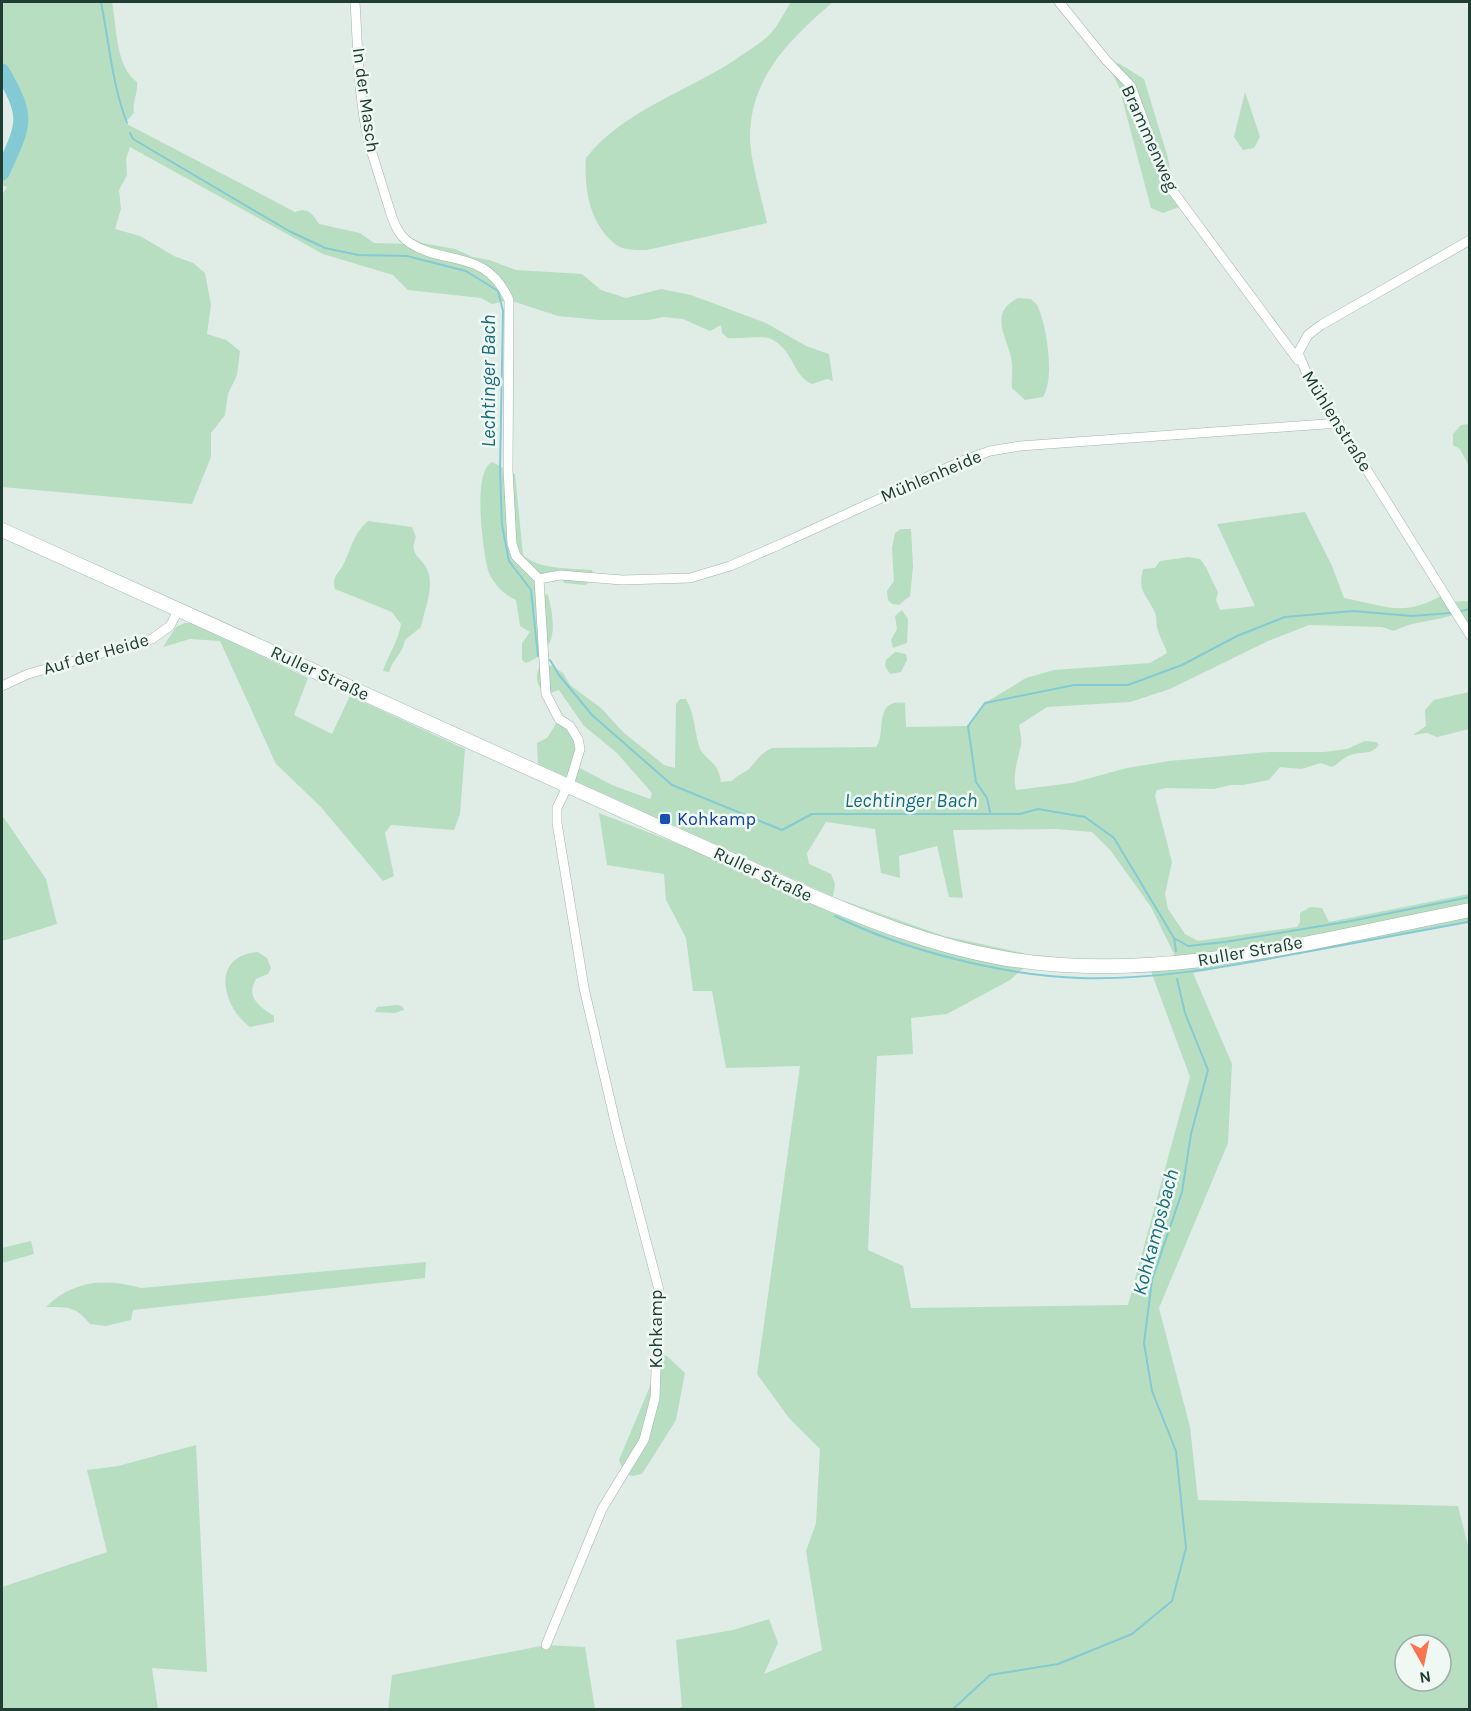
<svg xmlns="http://www.w3.org/2000/svg" width="1471" height="1711" font-family="Karla,sans-serif">
  <rect width="100%" height="100%" fill="#e0ece6"/>
  <!-- green -->
  <path fill="#b7dec1" fill-rule="evenodd" d="M2 2H112C117 27 115 66 137 82 138 94 132 102 134 113L125 123 295 212C308 207 312 213 319 224L360 233 374 243 410 244 404 231 411 238 422 243 455 249 473 257 489 260 516 270 582 274 601 290 626 298 661 289 691 295 766 323 806 346 829 354 833 381 827 379 812 384C791 374 795 351 771 339 765 335 738 339 728 338L722 333 721 325 710 331 683 319 664 317 648 320H599L558 316 509 300 492 304 481 298 408 290 393 275 323 254 130 147 126 159 127 175 119 190 121 209 115 229 140 236 174 256 193 263 205 273 211 305 207 334 226 340 240 351 237 375 228 394 225 415 211 433V457L192 504 2 487V195L7 187 2 185C1 161 23 143 22 119 22 100 7 88 2 72 0 58 2 18 2 2Z
    M791 2H833C790 39 749 78 750 140 751 163 762 199 767 223L647 250C638 250 623 251 615 244 589 223 584 188 586 158 624 109 693 90 742 55 752 48 763 42 771 33 779 24 785 11 791 2Z
    M1106 60 1120 64 1144 79 1168 158 1170 171 1167 181 1182 206 1163 213 1151 208 1119 87Z
    M1245 92 1260 137 1254 148 1243 150 1234 137Z
    M1018 298 1031 299 1037 305C1047 325 1055 378 1043 397L1025 400 1012 388C1011 380 1013 373 1012 365 1011 340 985 315 1018 298Z
    M1469 424H1470L1469 466 1460 449 1453 445V434L1461 425Z
    M492 462 515 474 523 555C538 570 572 568 592 570L594 578 585 585 564 583 560 575 539 579 540 592 548 595C555 623 559 651 526 663L522 660V643L530 632 520 626 516 600C505 596 491 581 488 570 483 550 472 472 492 462Z
    M1305 512 1332 566 1344 598C1388 606 1403 618 1444 594L1449 602 1469 601V635L1456 614C1435 622 1414 620 1394 631L1382 627 1309 625 1268 641 1170 689 1130 702 1047 707 1019 725C1020 731 1022 739 1021 745 1018 760 1012 775 1016 790L1072 783 1127 768 1169 761 1268 752H1324L1347 749 1365 741 1376 742 1379 745C1369 757 1361 750 1348 756 1343 758 1338 764 1332 767L1321 763 1301 769 1280 767 1269 780 1243 785H1231L1214 789 1166 788 1157 790 1155 796 1172 862 1165 894 1168 909 1185 934 1198 941 1297 927 1300 922V913L1310 907 1322 908 1329 922 1469 894V922L1193 973 1232 1064 1228 1143 1159 1308 1190 1427 1198 1500 1458 1506 1469 1550V1709H677L682 1707 676 1640 733 1630 769 1619 778 1643 764 1674 822 1650 806 1551 816 1523 820 1449 789 1418 757 1374 800 1066 726 1068 712 991H693L686 938 666 900 664 874 607 865 599 813 832 904 833 897 538 764 537 743 547 738 559 719 578 739 576 766 612 785 650 799 652 793 617 753 584 726 559 690 546 694C536 686 534 676 541 664L552 666 563 673 570 685 601 708 623 732 664 765 675 768 676 704 680 699H686C695 715 694 729 699 746 704 761 718 759 721 782L732 781C737 775 744 773 749 769 757 760 761 753 772 748L876 747C887 734 872 698 905 703L906 727 968 726 985 703 1026 678 1054 670 1150 663 1167 653C1165 646 1158 633 1157 627 1156 622 1157 617 1155 613 1147 594 1137 593 1143 569L1155 568 1160 561 1189 557 1200 559C1208 568 1211 580 1218 592L1216 600 1220 610 1255 606 1217 524ZM826 822 875 829 881 873 900 878 899 856 937 846 949 897 963 898 953 830 1056 829 1092 832 1111 851 1151 907 1175 956 1150 966 1152 974 1190 1077 1128 1305 911 1308 903 1266 868 1250 877 1056 913 1054 911 1018 947 1014 1010 980 1030 962 1023 953 944 936 833 897 835 884 831 874 809 864 807 853ZM1405 1645H1441V1681H1405Z
    M368 521 412 527 416 537C407 557 426 558 429 575 433 591 424 611 421 627L405 640C403 653 393 659 389 672L383 671C388 655 399 640 401 624L392 612 335 589C331 576 339 574 344 563 353 545 352 536 368 521Z
    M901 529H911L913 567 910 596 899 605 892 604 888 600 887 591 894 581 892 548 895 533Z
    M902 610 908 619 907 643 893 648 891 640 897 629 895 616Z
    M185 623H191L308 678 294 715 332 734 350 696 465 749 460 814 454 830 391 825 385 833 394 876 383 881 320 806 276 764 220 641 190 639 163 647 176 627Z
    M895 652 906 654 907 660 901 672 890 674 885 666 886 660Z
    M1469 692V729L1437 737 1427 733 1413 735 1426 726 1425 710 1434 700Z
    M2 815 46 879 57 924 2 941Z
    M258 952 267 958 271 968 268 974 256 979C245 997 260 1007 274 1016V1022L250 1027C222 1007 210 955 258 952Z
    M397 1005 402 1006 404 1010 395 1013 375 1012 377 1007Z
    M31 1241 34 1254 2 1263V1248Z
    M426 1262 425 1278 133 1310 131 1320 106 1326 90 1324C76 1306 68 1307 46 1307 73 1280 106 1278 141 1288Z
    M657 1355 667 1356 685 1373 676 1420 642 1474 632 1476 624 1473 619 1460 656 1372Z
    M196 1445 207 1672 152 1668 158 1709H2V1587L107 1552 87 1470 118 1466Z
    M546 1645 585 1647 595 1709 388 1710 392 1675Z"/>
  <g fill="none" stroke-linecap="round" stroke-linejoin="round">
    <!-- stream -->
    <path stroke="#84cad4" stroke-width="2" d="M101 2C109 42 112 84 127 123
      M130 133 133 139 289 231 325 248 358 255 407 256 466 271 498 291 503 311 500 470 502 525 509 561 531 590 538 656
      M1461 611 1470 609
      M550 660 559 675 592 715 672 785 782 830 812 814H1020L1038 809 1085 817 1114 838 1174 938 1176 951
      M990 812 987 798 976 782 968 726 985 703 1074 685H1128L1182 665 1237 636 1285 617 1353 611 1412 616 1450 613
      M835 916C903 950 1005 976 1081 978 1151 980 1220 968 1289 955 1349 944 1408 933 1468 922
      M1174 938 1188 946 1225 942 1351 921 1470 897
      M952 1710 990 1675 1058 1664 1132 1634 1172 1601 1186 1548 1176 1451 1152 1391 1144 1343 1152 1280 1182 1192 1191 1134 1208 1070 1185 1013 1177 979"/>
    <!-- river -->
    <path stroke="#84cad4" stroke-width="15" d="M2 71C30 119 24 124 2 173"/>
    <defs>
      <path id="street" d="M355 2C358 48 358 97 369 143 374 160 380 178 385 195 391 212 394 233 410 243 445 266 486 248 509 300L508 470 512 544 516 556 539 579 546 694 559 719 570 726 578 739 580 749 571 779 557 808V823L584 988 617 1130 659 1290 655 1398 644 1440 602 1509 546 1645
        M1059 2 1106 60 1131 86 1164 177 1172 190 1298 360
        M1470 240 1321 325 1308 335 1298 353 1307 374 1470 635
        M539 579 560 575 622 580 690 578 730 566 781 544 962 461 990 451 1020 446 1339 423
        M2 686 28 674 152 639 170 626 179 609"/>
      <path id="secondary" d="M2 530 807 894C870 921 934 946 1002 958 1158 985 1317 940 1470 910"/>
    </defs>
    <!-- street casing -->
    <use href="#street" stroke="#a3b4ad" stroke-width="10"/>
    <!-- secondary casing -->
    <use href="#secondary" stroke="#9eb8ae" stroke-width="15"/>
    <!-- street -->
    <use href="#street" stroke="#fff" stroke-width="9"/>
    <!-- secondary -->
    <use href="#secondary" stroke="#fff" stroke-width="14"/>
  </g>
  <!-- markers -->
  <rect fill="#1a4fb4" stroke="#f0f8f4" stroke-width="2" x="659" y="813" width="12" height="12" rx="3"/>
  <g text-anchor="middle" stroke-width="5" stroke-linejoin="round" paint-order="stroke">
    <!-- street labels -->
    <g font-size="18" fill="#203d34" stroke="#f0f8f4">
      <text transform="translate(366 100) rotate(82)" y="6">In der Masch</text>
      <text transform="translate(1150 138) rotate(66)" y="6">Brammenweg</text>
      <text transform="translate(1337 421) rotate(58)" y="6">Mühlenstraße</text>
      <text transform="translate(931 476) rotate(-23)" y="6">Mühlenheide</text>
      <text transform="translate(96 654) rotate(-16)" y="6">Auf der Heide</text>
      <text transform="translate(320 673) rotate(25)" y="6">Ruller Straße</text>
      <text transform="translate(763 874) rotate(25)" y="6">Ruller Straße</text>
      <text transform="translate(1250 951) rotate(-10)" y="6">Ruller Straße</text>
      <text transform="translate(656 1329) rotate(-90)" y="6">Kohkamp</text>
    </g>
    <!-- transit labels -->
    <g font-size="18" fill="#164399" stroke="#f0f8f4" text-anchor="start">
      <text x="677" y="825">Kohkamp</text>
    </g>
    <!-- water labels -->
    <g font-size="20" font-style="italic" fill="#176d7b" stroke="#f0f8f4">
      <text transform="translate(488 381) rotate(-90)" y="7">Lechtinger Bach</text>
      <text x="911" y="807">Lechtinger Bach</text>
      <text transform="translate(1155 1232) rotate(-75)" y="7">Kohkampsbach</text>
    </g>
  </g>
  <!-- border -->
  <rect width="1471" height="1711" fill="none" stroke="#203d34" stroke-width="6"/>
  <!-- north arrow -->
  <g transform="translate(1423 1663) rotate(171)"><circle r="28" fill="#f0f8f4" stroke="#9dada7" stroke-width="1.5"/>
  <path d="M0-4.5L10 22L0 15L-10 22Z" fill="#f97550"/>
  <text y="-9" font-size="16" font-weight="bold" text-anchor="middle" fill="#203d34">N</text>
  </g>
</svg>
